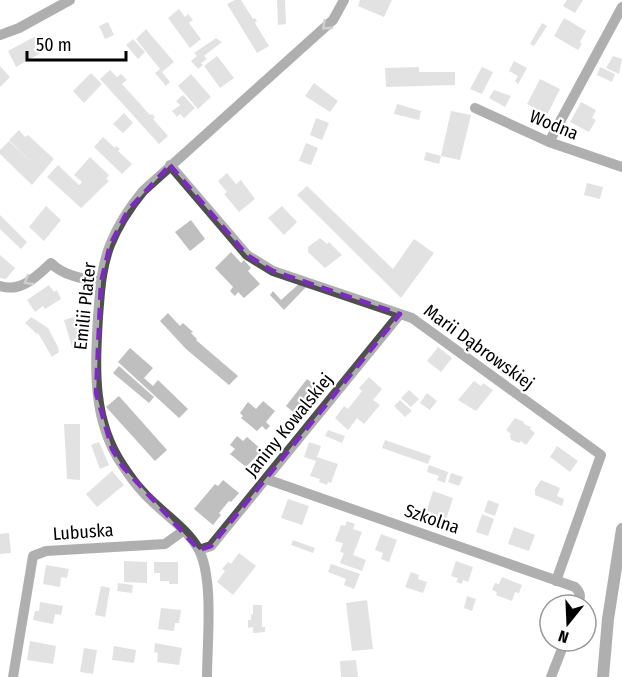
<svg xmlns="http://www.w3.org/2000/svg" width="622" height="677" font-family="'Fira Sans Condensed',sans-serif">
  <rect width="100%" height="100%" fill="#fff"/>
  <!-- building -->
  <path fill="#bfbfbf" d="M235 0H241L253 19 255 18 257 21 255 23 269 46 257 53 227 4Z
    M277 0H285L286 24 278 25Z
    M360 0H392L384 17 358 6Z
    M567 0H583L575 13 563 6Z
    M179 9 185 17 188 14 193 20 189 23 201 39 190 48 168 18Z
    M564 18 586 31 580 42 582 44 578 50 554 36Z
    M108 22 114 35 105 39 99 26Z
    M542 23 547 26 534 46 530 44Z
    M146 29 174 62 162 72 170 82 166 86 155 73 160 69 136 39Z
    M38 35 46 50 16 67 8 51Z
    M216 38 222 42 204 56 207 59 201 63 203 65 198 69 191 61 197 56 194 53Z
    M133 39 145 52 138 59 126 45Z
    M217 56 234 78 220 88 204 66Z
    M613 56 622 59 619 74 606 68Z
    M514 61 527 68 518 84 515 81 518 76 509 71Z
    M0 66 10 77 0 87Z
    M419 67V72H455V85L386 87 385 68Z
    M482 67 493 72 482 94 470 89Z
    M600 67 615 74 612 82 597 75Z
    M110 70 117 77 121 74 127 80 122 84 150 115 152 114 155 117 153 119 168 136 159 144 100 79Z
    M91 73 102 84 84 103 73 91Z
    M191 74 211 97 198 109 178 86Z
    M540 79 560 89 546 117 534 111 535 108 527 104Z
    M314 83 338 101 330 112 305 96Z
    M494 90 511 96 505 107 489 98Z
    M183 95 195 108 184 118 180 114 177 117 172 111 180 105 176 101Z
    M581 102 596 110 592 118 596 120 589 132 570 122Z
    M397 104 421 111 419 120 394 114Z
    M451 111 471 115 460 160 441 156Z
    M124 113 133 123 123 133 113 124Z
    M316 118 329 123 322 140 310 135Z
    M19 130 25 137 28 135 54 159 32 185 0 154V150L9 141 33 164 9 140Z
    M103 137 115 148 116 146 120 149 118 151 132 164 122 174 94 147Z
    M306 143 318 148 311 165 299 161Z
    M426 152 441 156 439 164 424 160Z
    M90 157 109 175 106 179 109 181 81 208 47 177 58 165 79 185 82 182 74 175Z
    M227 173 236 184 241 180 255 199 239 212 224 194 227 192 218 181Z
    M587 183 603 187 600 199 584 195Z
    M307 186 393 269 414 239 434 253 401 298 297 195Z
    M46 206 61 220 44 241 29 227Z
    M282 206 297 222 284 235 268 218Z
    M0 215 27 242 21 249 0 229Z
    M191 220 205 239 190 251 175 232Z
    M320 238 327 244 329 242 342 255 325 268 308 252V247Z
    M231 252 241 263 244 260 251 268 248 271 260 284 244 298 238 292 235 296 230 291 233 287 215 268Z
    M0 255 15 268 6 279 0 278Z
    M301 282 308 285 284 310 270 295 273 291 281 300Z
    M49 285 54 292 57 290 61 299 45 309 43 306 35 312 27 300Z
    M168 313 180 326 183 323 193 332 191 333 197 339 196 340 238 376 229 385 186 349 160 321Z
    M78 316 86 342 72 347 64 320Z
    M31 317 48 328 58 347 59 352 52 357 38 333 37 334 25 323Z
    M438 347 452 358 441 372 427 361Z
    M130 348 153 368 144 378 153 386 158 380 188 409 179 418 118 362Z
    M119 366 154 397 149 403 113 373Z
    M369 377 382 389 373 400 380 405 364 424 357 418 348 430 335 418 344 406 348 409 362 391 359 388Z
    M307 379 320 389 299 417 286 406Z
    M474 381 481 386 483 383 493 390 476 411 458 400Z
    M409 390 419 399 411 407 401 398Z
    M427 393 437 401 430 410 420 403Z
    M119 396 167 450 155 461 106 407Z
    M400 400 412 411 405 417 394 406Z
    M263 401 275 411 266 422 270 426 266 430 262 426 257 431 241 418 243 416 240 413 248 402 256 409Z
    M515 418 524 422V424L531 427 530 429 535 433 526 445 521 441 519 443 511 440 510 436 511 434 506 430Z
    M64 424H80V480L67 479Z
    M328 430 345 436 342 443 325 436Z
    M237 436 243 441 247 437 262 450 246 467 230 454 235 449 230 445Z
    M385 440 431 456 428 464 382 448Z
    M99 442 109 465 100 469 91 445Z
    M309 442 321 446 317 457 338 464 331 483 328 482 327 485 319 482 320 479 310 476 316 461 304 457Z
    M557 446 578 461 570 472 550 457Z
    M429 465 448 472 445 483 437 480 439 476 427 472Z
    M112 471 124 485 97 507 86 494Z
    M451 473 463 477 459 486 448 482Z
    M223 480 239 493 231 502 229 501 219 513 221 515 213 525 194 509 215 484 218 486Z
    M541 480 560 488 557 496 564 499 562 506 535 495V489Z
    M433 491 453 498 443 529 432 525 434 519 425 516Z
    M288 499 309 506 302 525 281 518Z
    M488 500 499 504 495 516 484 512Z
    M482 514 494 519 488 536 476 532Z
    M347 521 355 524 353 529 362 532 353 555 366 560 362 571 340 563 344 553 340 552 343 543 335 541 341 525 345 526Z
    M514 527 535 535 529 551 508 544Z
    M9 533 11 553 0 554V534Z
    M381 534 397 540 389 562 381 559 383 553 375 550Z
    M293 540 315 548 313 553 291 545Z
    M239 553 256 566 233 595 217 582 225 571 222 569 228 562 231 564Z
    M124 561 147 562V583L124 582Z
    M456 561 473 567 468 582 463 580 462 584 456 582 458 578 451 576Z
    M154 562H178V584H169V581H160V573H154Z
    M331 564 360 574 354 589 344 585 346 579 328 572Z
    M46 565 69 569 67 578 61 577 60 587 43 584Z
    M411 572 419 575 418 579 427 582 423 593 405 587Z
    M502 577 522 585 519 593 515 592 512 601 496 595 497 592 492 590 495 583 499 584Z
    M118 583 133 585 132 593 117 591Z
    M101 586 110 588 105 617 95 615Z
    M467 596 476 599 472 611 464 608Z
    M367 600 373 649 352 651 346 603Z
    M40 602 63 606 61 615 55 614 53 624 33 620 35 611H39Z
    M253 605H262V627H265V632L253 633V627L248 628V620H251V615L253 614Z
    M161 608 181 610 179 623H175L174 631 158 629Z
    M30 641 56 646 53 664 27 660Z
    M155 643 182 648 179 665 157 662 158 653 154 652Z
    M114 646 136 650 134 663 112 660Z
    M84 648 97 650 93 674 80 672Z
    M356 660 358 677H341L340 661Z"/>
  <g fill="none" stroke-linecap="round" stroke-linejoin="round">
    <!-- minor -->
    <path stroke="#4f4f4f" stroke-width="10" d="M0 35 19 28 70 0
      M475 108 549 142 622 167
      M549 142 622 7
      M170 165 247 255 273 271 412 318 601 455 556 581
      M0 286C21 293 37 276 51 263 63 276 85 279 101 282
      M266 479 575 587C581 593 581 597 578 605
      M199 550 211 546 400 314
      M13 677 33 556 46 551 165 544 183 531
      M207 677C207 643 214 580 199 550 187 527 159 511 142 491 135 484 129 475 123 466 92 421 95 369 98 317 100 292 101 268 110 245 118 225 129 208 143 191L333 20 344 0
      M551 677 565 641"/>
    <!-- tertiary -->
    <path stroke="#4f4f4f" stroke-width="12" d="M603 677 608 619 622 529"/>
  </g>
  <!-- one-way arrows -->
  <defs><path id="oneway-chevron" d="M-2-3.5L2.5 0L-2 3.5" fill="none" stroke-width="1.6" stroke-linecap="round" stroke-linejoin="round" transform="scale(1.5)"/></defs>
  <g stroke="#959595">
    <use href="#oneway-chevron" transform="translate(326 26) rotate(137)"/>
    <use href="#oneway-chevron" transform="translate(28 281) rotate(150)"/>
  </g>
  <!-- marked area -->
  <path d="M0 0H622V677H0ZM170 165 247 255 273 271 400 314 211 546 199 550 123 467 112 449 96 393 101 282 110 245 128 210Z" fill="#fff" fill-opacity=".55" fill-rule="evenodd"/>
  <path fill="none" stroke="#7b2cbf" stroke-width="4.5" stroke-dasharray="12 8" stroke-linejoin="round" d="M170 165 247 255 273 271 400 314 211 546 199 550 123 467 112 449 96 393 101 282 110 245 128 210Z"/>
  <g text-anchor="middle" stroke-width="4.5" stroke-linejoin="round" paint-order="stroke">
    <!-- street labels -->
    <g font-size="18" fill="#000" stroke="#fff">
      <text transform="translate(554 125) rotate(22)" y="6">Wodna</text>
      <text transform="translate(85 306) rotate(-84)" y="6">Emilii Plater</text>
      <text transform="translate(479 347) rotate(36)" y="6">Marii Dąbrowskiej</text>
      <text transform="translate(289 425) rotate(-51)" y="6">Janiny Kowalskiej</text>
      <text transform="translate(432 519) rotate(19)" y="6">Szkolna</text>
      <text transform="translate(83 532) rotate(-4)" y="6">Lubuska</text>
    </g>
  </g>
  <!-- north arrow -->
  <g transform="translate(568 623) rotate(198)"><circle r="28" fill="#ffffff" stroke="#999999" stroke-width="1.5"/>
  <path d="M0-4.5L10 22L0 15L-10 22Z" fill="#000000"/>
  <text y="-9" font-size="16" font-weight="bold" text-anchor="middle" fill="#000000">N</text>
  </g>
  <!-- scale -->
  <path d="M27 51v9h99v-9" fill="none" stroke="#000000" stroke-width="3"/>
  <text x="36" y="51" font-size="18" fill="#000000" stroke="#ffffff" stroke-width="4.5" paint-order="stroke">50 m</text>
</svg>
